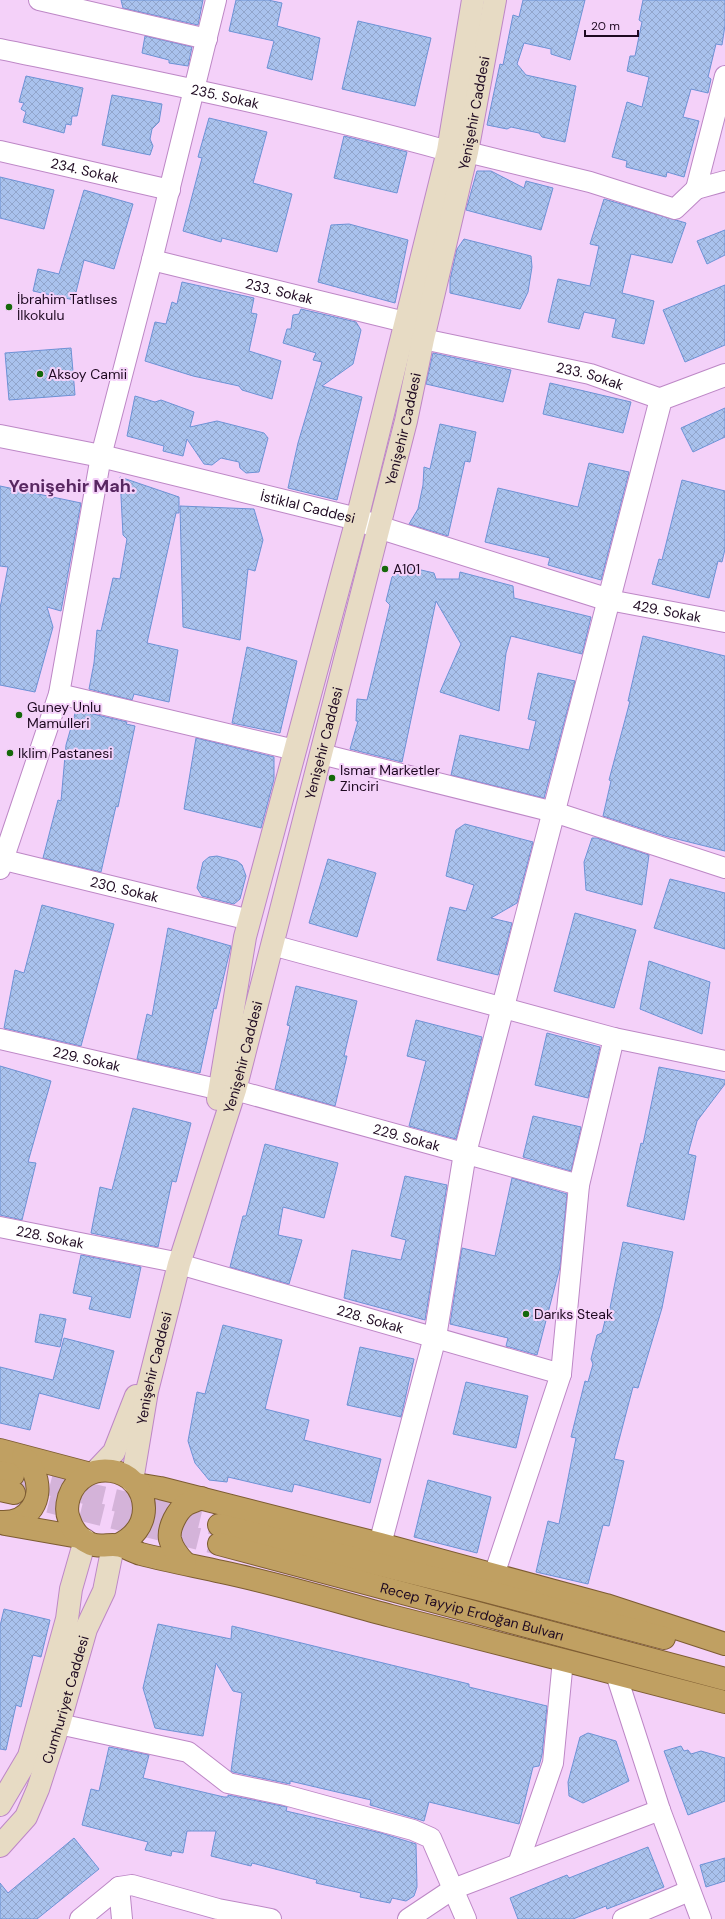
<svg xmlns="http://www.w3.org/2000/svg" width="725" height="1919" font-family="'DM Sans',sans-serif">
  <defs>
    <pattern id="building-cross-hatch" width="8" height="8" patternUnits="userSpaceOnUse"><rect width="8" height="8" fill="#a9c2ed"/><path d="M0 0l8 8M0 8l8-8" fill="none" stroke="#91a5cb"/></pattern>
  </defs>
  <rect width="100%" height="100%" fill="#f4d1f9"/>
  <!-- building -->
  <path fill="url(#building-cross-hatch)" stroke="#6d92d5" d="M121 0H203L198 25 123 8Z
    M236 0H268L282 3 277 26 320 38 312 80 267 68 274 41 229 31Z
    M523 0H585L570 60 551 54V49L524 43 517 64 526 75 576 86 565 142 542 137 539 133 511 127 507 129 487 125 500 64 503 65 513 15 519 17Z
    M643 0H725V25L722 45 716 44 708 77 711 79 708 93 691 89 683 117 699 121 684 177 667 172 666 177 626 167 627 161 612 157 627 102 642 107 649 77 627 71 630 56H635L642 22 639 20Z
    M358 21 431 38 415 106 342 89Z
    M145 36 192 47 188 66 169 63V60L142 53Z
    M26 76 83 88 77 116H72L71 125 66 124 64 133 23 122 26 112 21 109 24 103 19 102Z
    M112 95 162 104 159 122 152 129 150 139 153 146 150 155 102 145Z
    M209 118 267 132 253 183 292 194 277 252 222 238 221 242 183 231 202 158 198 157Z
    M344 136 407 152 397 193 334 178Z
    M477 171H491L524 188 526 181 553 188 541 230 466 210Z
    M0 177 54 190 44 229 0 218Z
    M84 190 133 204 114 269 84 260 74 300 33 291 38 269 59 274Z
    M604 199 686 223 672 263 631 254 622 293 654 301 644 344 612 337 616 319 584 312 579 329 548 322 558 279 590 286 599 246 590 244Z
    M349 224 408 240 395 303 318 282 331 225Z
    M725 230V255L707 264 697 241Z
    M464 239 531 256 532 267 528 292 520 309 450 293V280L457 249Z
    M182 282 254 298 251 313 257 314 249 351 281 361 272 399 242 390 239 386 193 376 145 361 155 322 166 324 172 302 177 304Z
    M725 285V345L685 362 663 310Z
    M301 309 356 322 361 330 353 364 322 386 362 397 337 500 288 488 298 443 322 362 313 360 316 353 283 343 287 329H291L293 315 299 314Z
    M71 348 75 395 9 400 5 353Z
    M433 353 511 370 503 402 426 384Z
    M550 383 631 402 623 433 543 414Z
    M135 396 155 402 161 400 194 412 190 427 217 421 264 433 268 438 259 472 246 473 240 468 239 462 221 458 212 465 204 464 187 439 183 456 163 451 164 446 127 436Z
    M725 408V437L693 452 681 428Z
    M440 424 476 432 470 462 465 461 448 536 409 524 418 509 423 485 424 467 430 469Z
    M589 463 629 472 601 580 548 565 550 558 485 542 498 488 578 507Z
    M120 477 179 497V513H176L147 643 178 650 169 702 134 694 132 700 89 689 94 663 97 630 101 631 113 578 120 579 127 539 123 535Z
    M682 480 725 491V549L722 562 718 561 709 598 652 584 659 559 662 560Z
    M0 486 81 503 61 611 47 607 53 627 35 692 0 685V608L8 567 0 566Z
    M180 506 254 509 263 540 255 571 248 569 240 640 183 627Z
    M404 566 434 573 436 579H459L460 572 513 586 514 598 591 617 582 654 511 636 506 653 499 711 440 692 461 644 436 601 402 762 350 749 358 721H356L357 699 367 700 390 605 386 601 392 577Z
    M643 636 725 656V851L665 836 603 816 611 781 609 780 630 701H628Z
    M247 647 297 661 280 733 232 723Z
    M538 673 575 681 544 798 451 775 460 735 529 750 536 721 528 719Z
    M76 710 127 722 126 724 135 726 118 807 116 806 101 872 43 858 58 800 61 801 66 745Z
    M196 738 274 757V779L261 828 184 809Z
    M465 824 533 842 517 903 491 918 512 923 498 975 437 960 450 907 466 911 474 885 446 876 456 830Z
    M592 838H597L649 855 642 905 586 890 584 862Z
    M217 856 237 861 242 865 246 876 240 899 234 904 202 896 197 888 203 862 209 857Z
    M328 859 376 873 357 937 309 923Z
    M670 879 725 893V949L654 928Z
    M42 905 114 924 81 1046 4 1028 15 970 24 973Z
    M575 913 636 930 614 1008 554 991Z
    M168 928 231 946 216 1009 214 1008 200 1073 137 1059 147 1014 152 1016Z
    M649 961 710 982 702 1034 640 1009Z
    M296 986 357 1001 344 1056H347L335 1106 275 1089 290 1026 287 1025Z
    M416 1020 482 1037 456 1139 409 1126 426 1061 407 1056Z
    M547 1033 600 1047 588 1098 535 1085Z
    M0 1066 51 1081 28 1162 36 1163 22 1220 0 1215Z
    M659 1067 725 1080V1084L697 1121 688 1154 696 1156 684 1220 627 1206 641 1143 643 1144Z
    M133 1108 191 1123 176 1182 172 1181 158 1247 91 1233 100 1187 112 1190Z
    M533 1116 581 1127 571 1171 523 1157Z
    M265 1144 338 1163 324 1218 283 1207 278 1235 302 1240 289 1284 230 1267 243 1216H246Z
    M405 1176 447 1185 425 1320 344 1298 352 1250 401 1260 406 1240 391 1236Z
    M512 1178 567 1194 560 1267 537 1355 506 1346 508 1338 450 1324 462 1248 495 1256Z
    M623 1242 673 1252 662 1308 638 1388 633 1387 614 1459 624 1461 609 1526 603 1525 588 1584 536 1572 548 1521 559 1524 576 1438 571 1437 585 1381 588 1382 593 1364 591 1359 597 1335 602 1333 607 1312 609 1313Z
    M81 1255 141 1267 130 1318 89 1309 92 1297 73 1293Z
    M40 1314 66 1319 60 1347 35 1342Z
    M223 1325 282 1340 265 1409 309 1420 304 1440 381 1459 370 1503 294 1484 292 1492 228 1477 227 1482 209 1480 195 1463 188 1441 197 1392 205 1394Z
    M64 1338 114 1351 99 1409 39 1393 30 1430 0 1423V1367L53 1380Z
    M360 1347 414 1359 401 1417 347 1405Z
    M466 1382 528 1396 516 1448 453 1434Z
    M428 1480 491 1497 477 1553 414 1537Z
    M4 1609 50 1620 41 1657 33 1655 21 1707 16 1705 6 1750 0 1749V1626Z
    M158 1624 231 1639 232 1626 469 1684V1687L547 1706 542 1755 539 1766 533 1767 519 1824 429 1802 424 1821 370 1805 371 1800 290 1781V1784L233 1772 231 1771 242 1693 233 1691 216 1663 203 1736 155 1728 143 1688Z
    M588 1733 616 1741 629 1781 583 1803 569 1796 568 1782 580 1737Z
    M681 1746 684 1751 688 1750 691 1754 701 1751 725 1758V1801L688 1815 664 1751Z
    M109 1747 149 1755 143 1778 224 1797H228V1795L282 1806 287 1807 286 1811 381 1833 416 1844 417 1887 414 1896 406 1901 392 1898 390 1903 360 1897 361 1893 316 1883 317 1880 252 1863 251 1866 211 1856 216 1831H187L183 1853 172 1851 171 1856 145 1850 148 1842 82 1825 91 1789 99 1791Z
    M74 1838 99 1869 37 1919H0V1883L8 1893Z
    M648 1847 664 1887 607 1909 606 1906 573 1919H518L510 1898 567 1875 569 1878Z
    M725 1858V1881L706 1887 700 1865Z"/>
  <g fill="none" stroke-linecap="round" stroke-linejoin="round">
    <!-- trunk-tunnel -->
    <path stroke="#d4b3d9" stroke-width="22" stroke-dasharray="22 11" stroke-linecap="butt" d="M18 1477 219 1525
      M17 1494 219 1544"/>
    <defs>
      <g id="minor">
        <path d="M39 0 207 39"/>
        <path id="s1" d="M0 49C150 80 300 110 448 151"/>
        <path d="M725 76 696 189 725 181"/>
        <path id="s2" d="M0 151 170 190"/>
        <path d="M467 152 590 182 675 209 696 189"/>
        <path id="s3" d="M152 260 405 322"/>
        <path id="s4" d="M423 339 590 374 661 399"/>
        <path id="s5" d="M609 600 725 622"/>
        <path d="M59 694 295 750"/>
        <path d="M321 754 554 812 725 868"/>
        <path id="s6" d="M0 859 250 920"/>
        <path d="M0 869 59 694 101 456 152 260 216 0"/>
        <path d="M272 945 614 1038 725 1061"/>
        <path id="s7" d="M0 1039 221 1090"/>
        <path id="s8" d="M235 1090 579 1185"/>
        <path id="s9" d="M0 1227 170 1261"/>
        <path id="s10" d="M179 1264 561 1374"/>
        <path d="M494 1575 561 1374 579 1185 614 1038"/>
        <path d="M616 1674 660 1810 701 1919"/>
        <path d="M59 1724 188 1752 228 1783 285 1795 413 1830 431 1838 466 1919"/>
        <path d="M518 1864 553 1763 563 1660"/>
        <path d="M119 1887 122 1919"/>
        <path d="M80 1919 119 1887 132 1885 218 1909 271 1919"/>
        <path d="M408 1919 453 1889 660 1810"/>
        <path d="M623 1919 689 1891"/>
      </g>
      <g id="tertiary">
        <path id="s11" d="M0 436 101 456 357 519 378 527 609 600"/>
        <path d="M380 1544 435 1337 465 1153 661 399 725 375"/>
      </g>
      <g id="secondary">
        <path d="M218 1099 245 937 357 519 448 151 473 0"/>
        <path d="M96 1471 114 1452 136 1396"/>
        <path id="s12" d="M132 1481 147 1391 179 1264 235 1090 406 421 423 339 467 152 495 0"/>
        <path d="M0 1805 29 1756 67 1619 71 1589 85 1540"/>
        <path id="s13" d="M0 1846 26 1817 38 1789 59 1724 86 1629 104 1591 113 1546"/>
      </g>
      <g id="trunk">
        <path d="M0 1450 87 1473"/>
        <path d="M0 1472 13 1475"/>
        <path d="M136 1484 160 1488 380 1544 606 1605 725 1644"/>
        <path d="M0 1490 14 1493"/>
        <path d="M0 1522C29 1524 45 1499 34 1472 32 1466 27 1461 23 1457"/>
        <path d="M5 1524 79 1537"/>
        <path d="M219 1525 482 1590 664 1638"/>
        <path id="s14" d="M219 1544 725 1679"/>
        <path d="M118 1545C133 1538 144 1525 144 1508 143 1465 83 1456 69 1497 67 1504 66 1512 69 1519 72 1530 80 1539 91 1544 101 1548 111 1543 121 1546 128 1548 134 1552 141 1554 168 1561 195 1566 222 1572 279 1584 335 1601 391 1616 502 1644 614 1673 725 1702"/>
        <path d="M185 1563C179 1557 172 1548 170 1539 168 1528 177 1510 187 1504 191 1502 197 1500 201 1498"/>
      </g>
    </defs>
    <!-- minor casing -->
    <use href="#minor" stroke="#bd87c6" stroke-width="22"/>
    <!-- tertiary casing -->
    <use href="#tertiary" stroke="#bd87c6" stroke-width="24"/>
    <!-- secondary casing -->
    <use href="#secondary" stroke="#bd87c6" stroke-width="24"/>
    <!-- trunk casing -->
    <use href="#trunk" stroke="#7d5c32" stroke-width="24"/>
    <!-- minor -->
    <use href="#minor" stroke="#fff" stroke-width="20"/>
    <!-- tertiary -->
    <use href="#tertiary" stroke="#fff" stroke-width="22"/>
    <!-- secondary -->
    <use href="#secondary" stroke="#e7dbc4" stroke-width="22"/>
    <!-- trunk -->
    <use href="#trunk" stroke="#c0a062" stroke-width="22"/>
  </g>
  <!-- markers -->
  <g fill="#15680a" stroke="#f4d1f9" stroke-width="1.5">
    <circle cx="9" cy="307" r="4"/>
    <circle cx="40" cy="374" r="4"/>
    <circle cx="385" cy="569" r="4"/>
    <circle cx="19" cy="715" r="4"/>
    <circle cx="10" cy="753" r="4"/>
    <circle cx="332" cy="778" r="4"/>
    <circle cx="526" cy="1314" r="4"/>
  </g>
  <g text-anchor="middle" stroke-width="4" stroke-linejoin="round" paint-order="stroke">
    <!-- street labels -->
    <g font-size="14" fill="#1e0921" stroke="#f4d1f9">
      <text dy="5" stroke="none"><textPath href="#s1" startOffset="230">235. Sokak</textPath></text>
      <text dy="5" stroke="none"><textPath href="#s12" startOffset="1411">Yenişehir Caddesi</textPath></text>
      <text dy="5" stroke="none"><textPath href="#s2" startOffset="87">234. Sokak</textPath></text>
      <text dy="5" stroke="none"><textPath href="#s3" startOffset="131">233. Sokak</textPath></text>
      <text dy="5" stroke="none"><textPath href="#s4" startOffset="171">233. Sokak</textPath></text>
      <text dy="5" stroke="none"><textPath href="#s12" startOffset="1087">Yenişehir Caddesi</textPath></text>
      <text dy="5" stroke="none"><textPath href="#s11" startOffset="316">İstiklal Caddesi</textPath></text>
      <text dy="5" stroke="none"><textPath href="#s5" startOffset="59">429. Sokak</textPath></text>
      <text dy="5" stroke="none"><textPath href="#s12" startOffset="763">Yenişehir Caddesi</textPath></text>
      <text dy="5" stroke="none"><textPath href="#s6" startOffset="128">230. Sokak</textPath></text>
      <text dy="5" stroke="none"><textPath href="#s12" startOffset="439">Yenişehir Caddesi</textPath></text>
      <text dy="5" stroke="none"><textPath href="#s7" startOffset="89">229. Sokak</textPath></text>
      <text dy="5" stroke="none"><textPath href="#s8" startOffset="178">229. Sokak</textPath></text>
      <text dy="5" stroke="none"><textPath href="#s9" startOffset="51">228. Sokak</textPath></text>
      <text dy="5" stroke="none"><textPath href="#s10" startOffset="199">228. Sokak</textPath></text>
      <text dy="5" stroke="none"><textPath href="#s12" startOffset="115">Yenişehir Caddesi</textPath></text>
      <text dy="5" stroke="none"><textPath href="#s14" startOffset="262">Recep Tayyip Erdoğan Bulvarı</textPath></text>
      <text dy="5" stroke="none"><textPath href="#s13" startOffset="163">Cumhuriyet Caddesi</textPath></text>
    </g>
    <!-- poi labels -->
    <g font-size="14" fill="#1e0921" stroke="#f4d1f9" text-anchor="start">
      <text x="17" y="304">İbrahim Tatlıses<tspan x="17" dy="16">İlkokulu</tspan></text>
      <text x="48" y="379">Aksoy Camii</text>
      <text x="393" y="574">A101</text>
      <text x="27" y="712">Guney Unlu<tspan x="27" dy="16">Mamulleri</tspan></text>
      <text x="18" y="758">Iklim Pastanesi</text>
      <text x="340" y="775">Ismar Marketler<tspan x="340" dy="16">Zinciri</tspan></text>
      <text x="534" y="1319">Darıks Steak</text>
    </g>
    <!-- district labels -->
    <g font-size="18" font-weight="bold" fill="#582761" stroke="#f4d1f9">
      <text x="72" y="492">Yenişehir Mah.</text>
    </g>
  </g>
  <!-- scale -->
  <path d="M585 30v6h53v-6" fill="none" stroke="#1e0921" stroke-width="2"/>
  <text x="591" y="30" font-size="12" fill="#1e0921" stroke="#f4d1f9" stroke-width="3" paint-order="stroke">20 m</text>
</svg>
